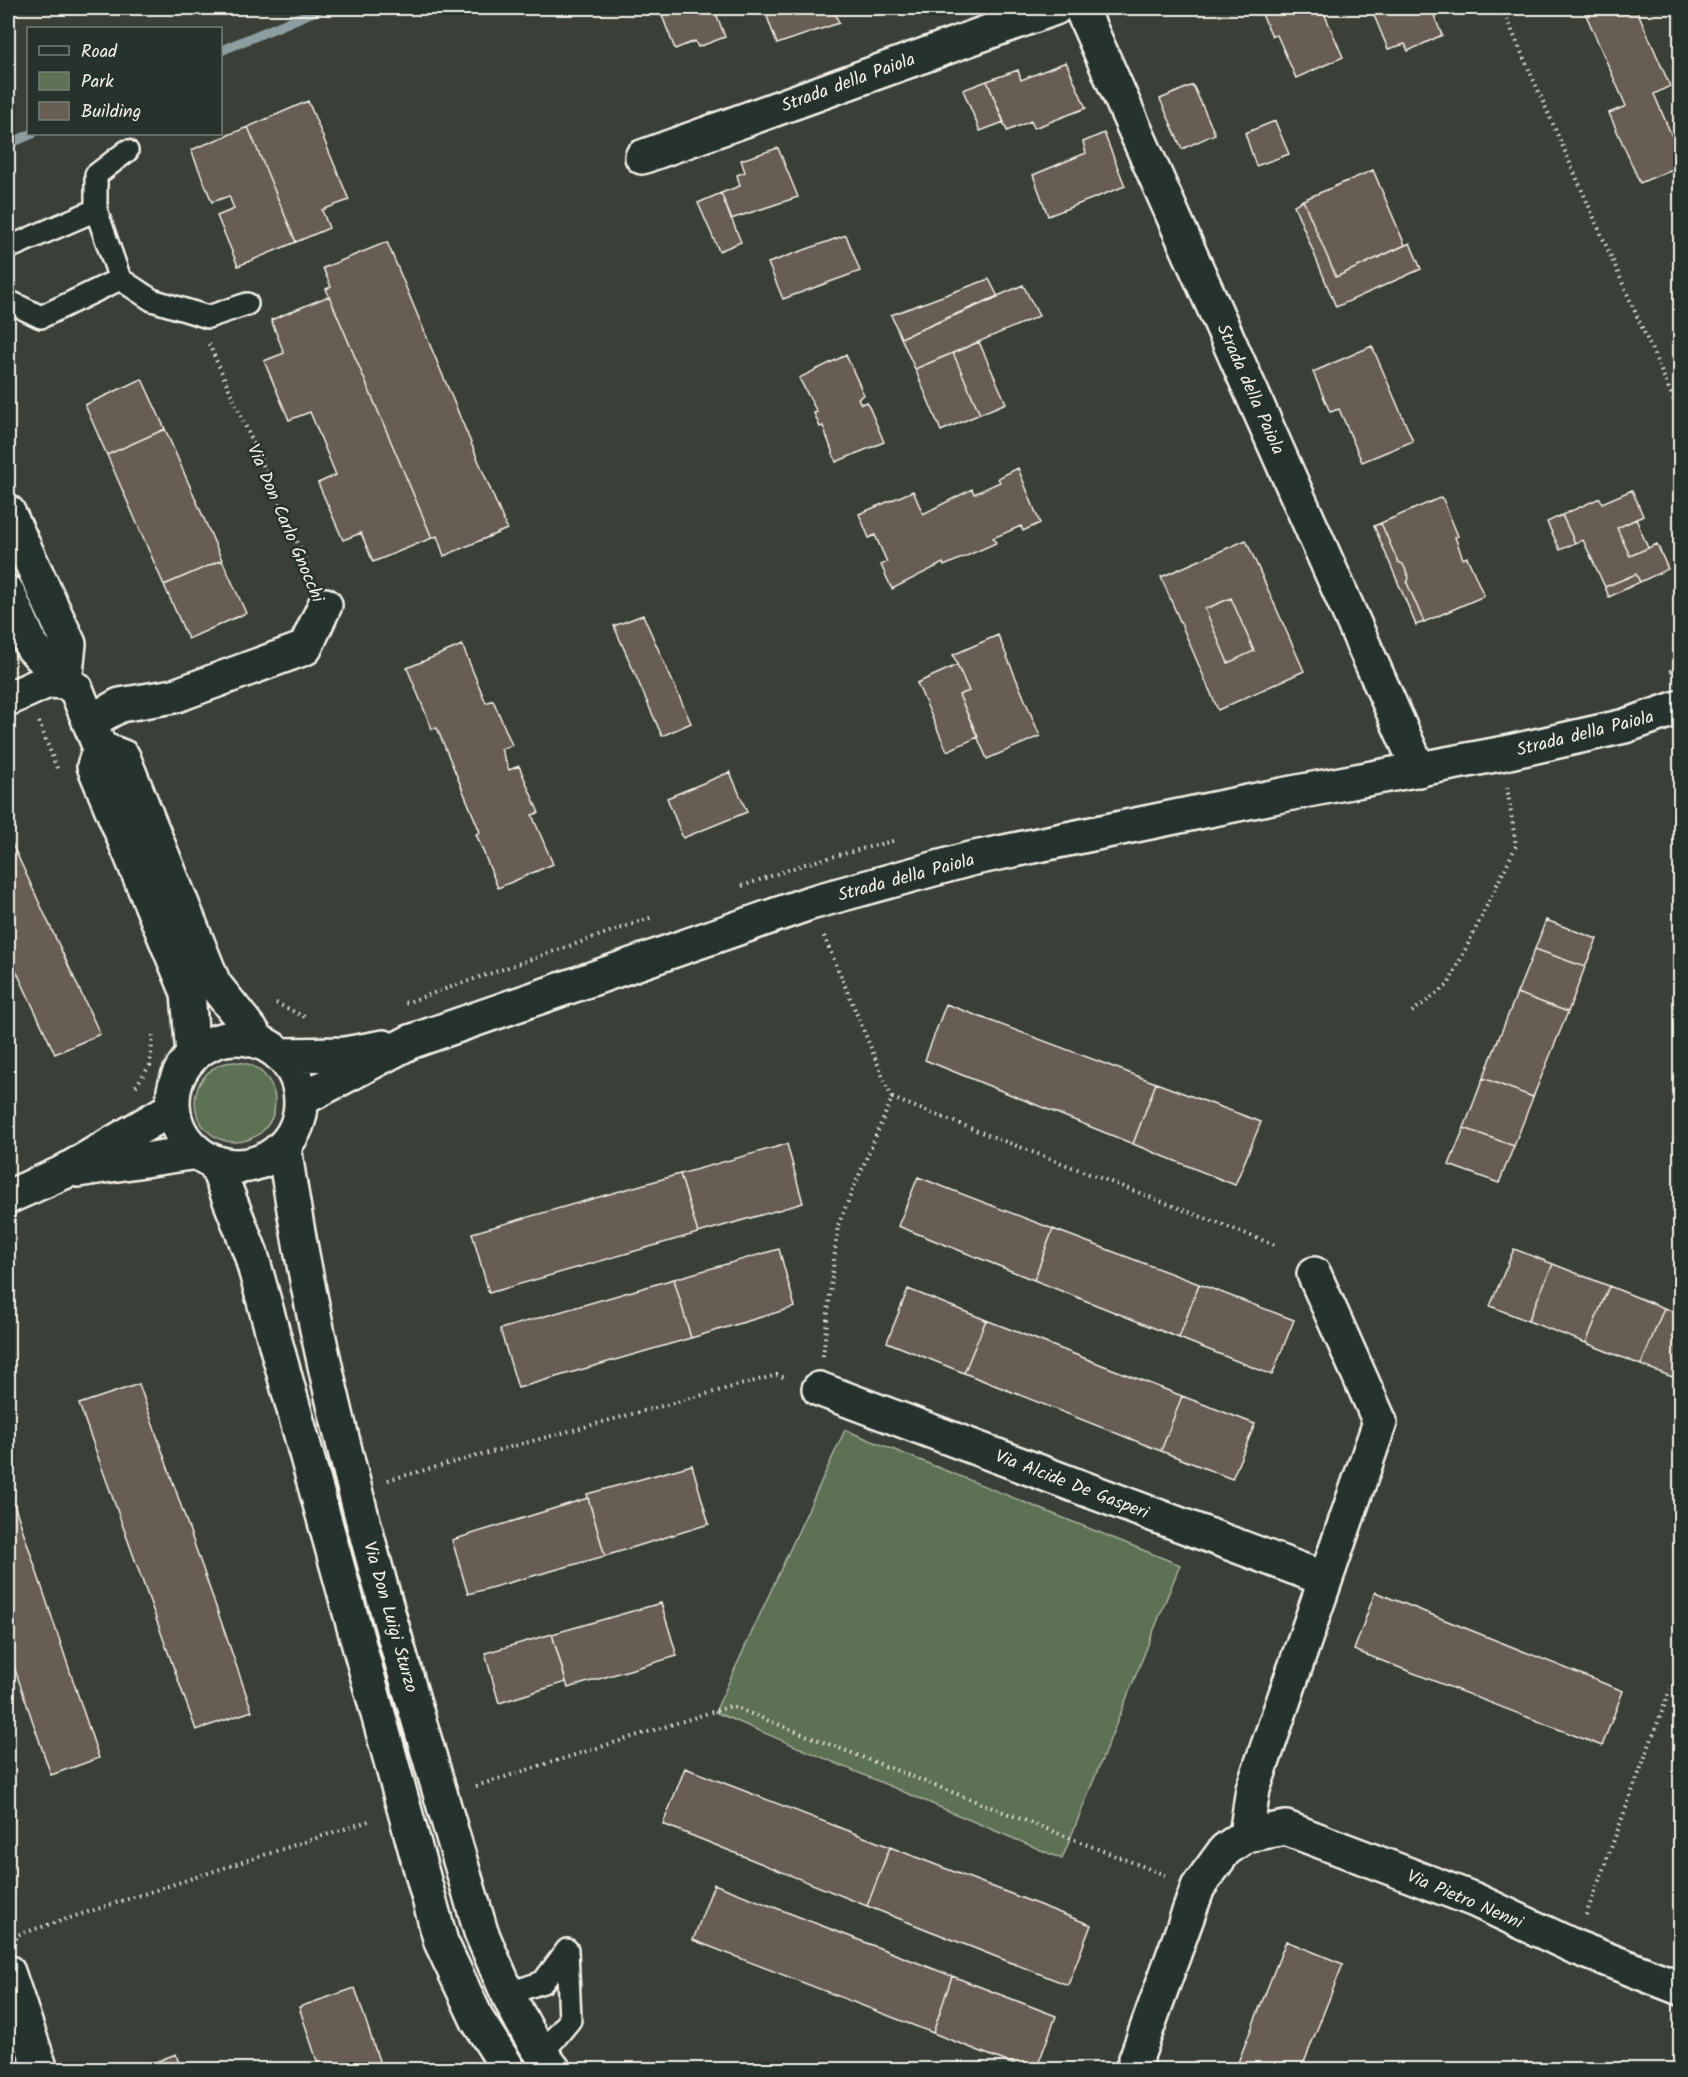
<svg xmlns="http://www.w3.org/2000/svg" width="1688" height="2077" font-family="Kalam,sans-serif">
  <rect width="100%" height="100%" fill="#3a4038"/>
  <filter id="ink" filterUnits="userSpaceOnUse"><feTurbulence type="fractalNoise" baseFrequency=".0167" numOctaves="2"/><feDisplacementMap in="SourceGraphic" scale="12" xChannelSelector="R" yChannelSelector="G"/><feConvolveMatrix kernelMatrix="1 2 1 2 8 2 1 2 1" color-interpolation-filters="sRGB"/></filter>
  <g filter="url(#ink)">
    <!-- green -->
    <path fill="#5d7155" stroke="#a8b19e" stroke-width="1.5" d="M195 1102a40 40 0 1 1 80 0a40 40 0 1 1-80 0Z
      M845 1430 1180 1565 1062 1859 715 1712Z"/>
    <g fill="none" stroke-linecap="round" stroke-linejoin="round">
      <!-- stream -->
      <path stroke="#8c9e9f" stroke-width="10" d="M220 51 322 8
        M8 144 32 134"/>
    </g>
    <!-- building -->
    <path fill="#685d53" stroke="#f4f1e8" stroke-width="1.5" fill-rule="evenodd" d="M659 8H714L725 37 698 47 695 41 675 49Z
      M764 8H833L839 23 777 44Z
      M1259 8H1315L1318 15 1324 13 1343 57 1296 78 1277 35 1272 36Z
      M1371 8H1431L1442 35 1408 51 1405 44 1388 49Z
      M1583 8H1636L1670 86 1654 94 1680 155V166L1640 183 1609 113 1626 106Z
      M1066 62 1086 108 1034 128 1031 121 1007 131 987 81 1018 70 1021 80Z
      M987 81 1004 122 980 131 963 90Z
      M1193 85 1215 134 1182 149 1160 99Z
      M308 101 349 200 322 210 329 228 296 242 248 127Z
      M1275 121 1289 154 1256 166 1245 133Z
      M248 127 296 242 238 266 217 216 234 209 229 196 212 202 191 150Z
      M1104 133 1125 186 1048 216 1033 175 1086 153 1083 142Z
      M778 148 798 197 731 219 721 193 740 186 737 175 745 172 741 160Z
      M1373 170 1405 245 1336 277 1303 200Z
      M721 193 741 242 719 251 698 203Z
      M1303 200 1336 277 1410 243 1421 269 1336 307 1294 205Z
      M846 235 860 271 783 299 768 263Z
      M387 242 507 529 444 556 437 536 432 538 326 289 331 287 323 268Z
      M989 279 998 297 901 338 891 315Z
      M1023 285 1039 316 915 369 901 338Z
      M329 296 432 538 373 562 361 533 343 540 318 483 336 475 310 412 289 420 264 361 284 353 271 320Z
      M979 342 1006 403 980 414 953 353Z
      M1372 346 1413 441 1362 462 1339 409 1330 412 1313 372Z
      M953 353 980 414 941 431 915 369Z
      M846 355 864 395 858 398 861 404 867 402 884 442 836 462 823 426 820 427 814 413 817 412 799 378Z
      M142 379 165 429 107 455 85 405Z
      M165 429 222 560 164 585 107 455Z
      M1018 468 1040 523 1023 531 1021 526 993 538 996 543 944 566 943 563 892 589 881 565 887 562 875 535 869 538 859 514 913 491 923 514 972 489 974 494 1000 482 998 478Z
      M1632 490 1643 516 1617 528 1630 556 1657 544 1668 569 1640 582 1636 574 1605 587 1583 540 1575 543 1562 515 1600 498 1602 503Z
      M1442 497 1458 536 1455 537 1463 559 1467 557 1484 596 1424 622 1407 583 1409 578 1403 564 1398 562 1381 523Z
      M1562 515 1575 543 1560 550 1547 522Z
      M1636 519 1648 548 1630 556 1617 528Z
      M1381 523 1398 562 1403 564 1409 578 1407 583 1424 622 1416 625 1374 526Z
      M1246 540 1304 671 1218 710 1161 577ZM1231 598 1254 651 1228 663 1205 609Z
      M222 560 246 613 188 639 164 585Z
      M1636 574 1640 582 1609 597 1605 587Z
      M1231 598 1254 651 1228 663 1205 609Z
      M643 615 691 723 662 736 614 626Z
      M998 635 1040 736 987 759 959 695 969 691 953 655Z
      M462 645 486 703 493 700 512 745 501 749 509 770 519 766 539 813 532 815 553 864 498 888 476 834 480 832 437 728 432 729 407 668Z
      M957 665 969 691 959 695 978 737 947 751 917 683Z
      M730 772 747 812 683 838 667 798Z
      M8 835 100 1034 55 1054 8 953Z
      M1546 920 1597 939 1585 967 1535 949Z
      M1535 949 1585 967 1568 1012 1517 993Z
      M1517 993 1568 1012 1533 1097 1483 1078Z
      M946 1004 1156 1083 1133 1144 925 1060Z
      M1483 1078 1533 1097 1514 1146 1464 1128Z
      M1156 1083 1261 1122 1235 1185 1133 1144Z
      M1464 1128 1514 1146 1499 1183 1449 1165Z
      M787 1144 803 1203 698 1233 680 1174Z
      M680 1174 698 1233 489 1293 472 1233Z
      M918 1177 1053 1229 1034 1280 898 1226Z
      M1053 1229 1199 1284 1179 1338 1034 1280Z
      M779 1249 795 1307 691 1338 674 1279Z
      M1514 1249 1553 1264 1528 1321 1490 1306Z
      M1553 1264 1609 1286 1586 1343 1528 1321Z
      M674 1279 691 1338 518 1388 500 1329Z
      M1199 1284 1294 1320 1272 1375 1179 1338Z
      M1609 1286 1664 1308 1641 1365 1586 1343Z
      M908 1289 986 1320 964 1373 887 1342Z
      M1664 1308 1680 1314V1380L1641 1365Z
      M986 1320 1182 1396 1161 1451 964 1373Z
      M139 1384 252 1711 196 1730 79 1404Z
      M1182 1396 1255 1424 1232 1479 1161 1451Z
      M692 1465 709 1524 605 1556 587 1494Z
      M8 1486 99 1758 51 1775 8 1649Z
      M588 1498 605 1556 468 1594 452 1540Z
      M1375 1592 1623 1691 1602 1746 1354 1650Z
      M661 1603 677 1656 568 1688 552 1634Z
      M552 1634 566 1682 499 1703 485 1653Z
      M685 1768 890 1847 867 1906 663 1824Z
      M890 1847 1091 1925 1068 1985 867 1906Z
      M714 1884 952 1976 933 2033 693 1940Z
      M1286 1941 1343 1964 1301 2070H1235Z
      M952 1976 1056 2016 1036 2070H1028L933 2033Z
      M355 1988 382 2070H320L299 2007Z
      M176 2054 181 2070H134Z
      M1614 2063 1631 2069V2070H1611Z"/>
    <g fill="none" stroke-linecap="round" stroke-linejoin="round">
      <defs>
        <path id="lane" d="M96 210 120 279
          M8 248 96 210V175L127 151
          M8 301 41 317 120 279 152 300 208 317 247 304
          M507 1994 543 1982 567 1950
          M541 2055 570 2020 567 1950"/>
        <path id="street" d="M1081 8 1419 770
          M642 157 1055 8
          M8 512 69 644 65 682
          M8 593 32 647 65 682 76 689 100 748 94 766 188 993 193 1055
          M8 699 48 681 65 682
          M89 722 120 705 174 696 305 648 325 605
          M100 748 123 757 214 984 260 1042
          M284 1146C322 1411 406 1675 481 1932 501 1979 521 2030 554 2070
          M215 1162 251 1254 441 1942 478 2021 509 2070
          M819 1389 1325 1579
          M1246 1835 1286 1828 1475 1900 1575 1947 1680 1988
          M8 1972 41 2070
          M1132 2070 1198 1887 1225 1850 1246 1835 1253 1789 1380 1422 1314 1274"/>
        <path id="secondary" d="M173 1102a64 64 0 1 1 128 0a64 64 0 1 1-128 0Z
          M282 1055 345 1054 384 1047
          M302 1099 410 1042 810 903 970 859 1287 794 1505 753 1625 726 1680 707
          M78 1170 197 1152
          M8 1197 62 1173 173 1108"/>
      </defs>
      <!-- lane casing -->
      <use href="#lane" stroke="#f4f1e8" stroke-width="26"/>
      <!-- street casing -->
      <use href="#street" stroke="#f4f1e8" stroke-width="38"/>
      <!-- secondary casing -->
      <use href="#secondary" stroke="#f4f1e8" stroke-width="38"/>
      <!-- path -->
      <path stroke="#f4f1e8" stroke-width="4" stroke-dasharray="1.5 4.5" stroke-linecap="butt" d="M1502 8 1680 414
        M209 344 311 573
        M1670 671 1680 667
        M39 722 58 771
        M742 886 805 864 896 840
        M276 1003 307 1018
        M405 1003 653 917
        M1412 1012 1448 985 1516 846 1507 787
        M136 1086 150 1065 153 1035
        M892 1098 1275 1245
        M823 1356 838 1225 892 1098 824 936
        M388 1480 777 1375 786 1378
        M476 1786 731 1706 1165 1875
        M1586 1915 1670 1690
        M16 1939 17 1935 372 1820"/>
      <!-- lane -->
      <use href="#lane" stroke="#26332d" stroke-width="21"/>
      <!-- street -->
      <use href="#street" stroke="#26332d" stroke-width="33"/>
      <!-- secondary -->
      <use href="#secondary" stroke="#26332d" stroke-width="33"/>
    </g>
  </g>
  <g text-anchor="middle" stroke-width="5" stroke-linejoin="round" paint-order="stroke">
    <!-- street labels -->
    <g font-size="18" fill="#f4f1e8" stroke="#26332d">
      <text transform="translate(848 82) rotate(-20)" y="6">Strada della Paiola</text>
      <text transform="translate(1251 389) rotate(66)" y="6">Strada della Paiola</text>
      <text transform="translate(286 523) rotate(67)" y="6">Via Don Carlo Gnocchi</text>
      <text transform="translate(1585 733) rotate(-14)" y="6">Strada della Paiola</text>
      <text transform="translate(906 877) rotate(-15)" y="6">Strada della Paiola</text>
      <text transform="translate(1072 1484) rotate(21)" y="6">Via Alcide De Gasperi</text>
      <text transform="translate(391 1617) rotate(74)" y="6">Via Don Luigi Sturzo</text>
      <text transform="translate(1465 1899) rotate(23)" y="6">Via Pietro Nenni</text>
    </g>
  </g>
  <!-- margin -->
  <rect width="1688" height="2077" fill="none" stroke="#26332d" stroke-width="30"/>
  <rect x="15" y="15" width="1658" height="2047" fill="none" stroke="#f4f1e8" stroke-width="2" filter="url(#ink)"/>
  <!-- legend -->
  <rect x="27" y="27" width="195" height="108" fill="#26332d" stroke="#787f78" stroke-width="1.5"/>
  <rect x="39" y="46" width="30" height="9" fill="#26332d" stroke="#787f78" stroke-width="1.5"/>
  <text x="81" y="57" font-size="18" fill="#f4f1e8">Road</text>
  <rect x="39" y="72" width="30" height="18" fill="#5d7155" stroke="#787f78" stroke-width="1.5"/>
  <text x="81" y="87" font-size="18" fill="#f4f1e8">Park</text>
  <rect x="39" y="102" width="30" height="18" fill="#685d53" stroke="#787f78" stroke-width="1.5"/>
  <text x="81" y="117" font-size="18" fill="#f4f1e8">Building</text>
</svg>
